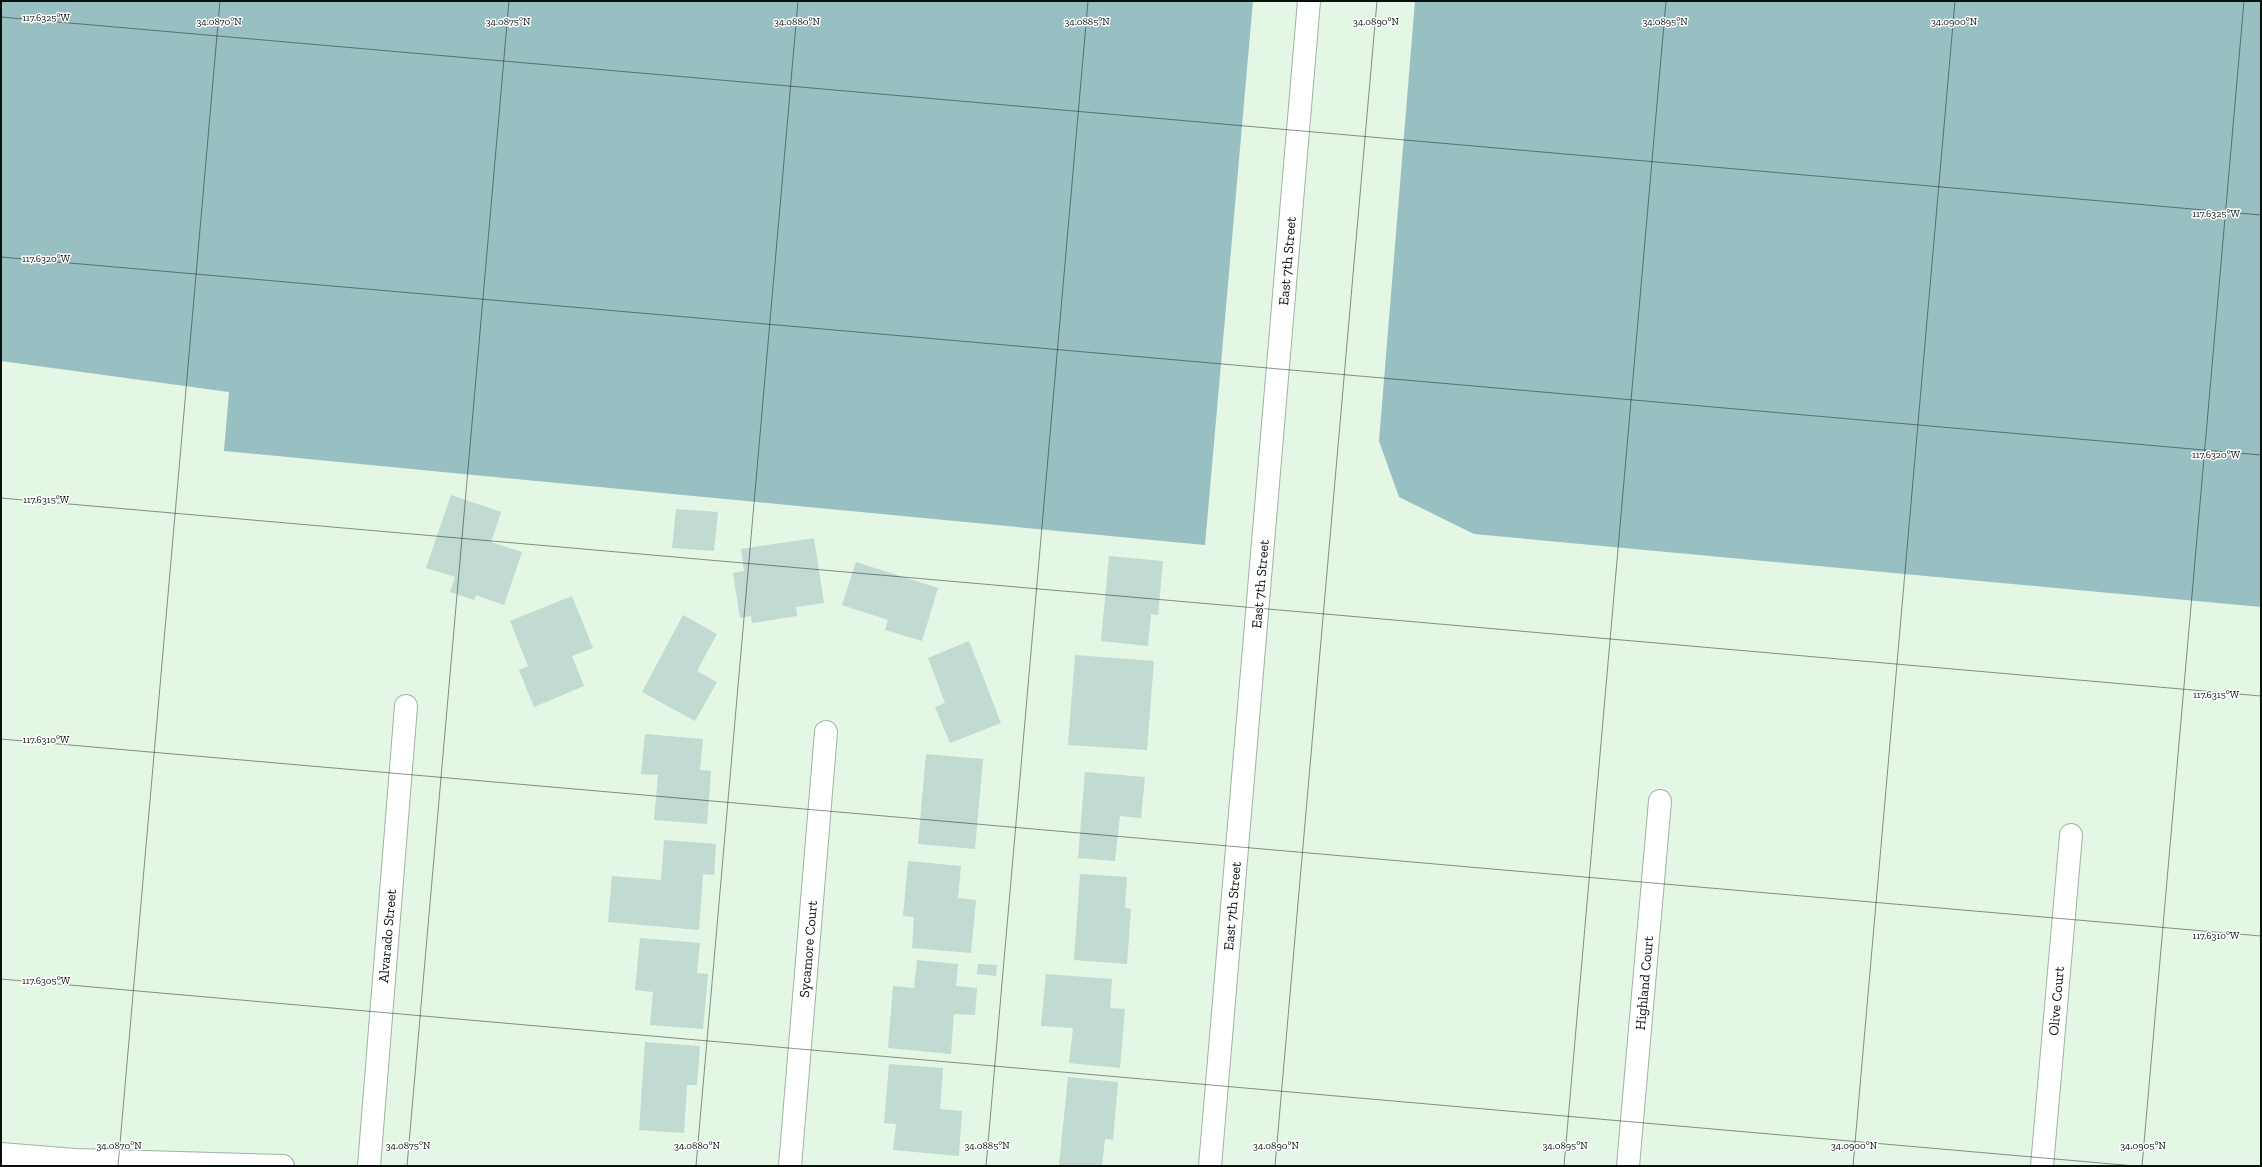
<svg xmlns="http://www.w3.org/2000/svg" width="2262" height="1167" font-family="'Zilla Slab',serif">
  <rect width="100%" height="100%" fill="#e4f6e4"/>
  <!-- water -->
  <path fill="#98bfc2" d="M1 1H1253L1205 545 224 451 229 392 1 361Z
    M1415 1H2261V607L1474 534 1399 497 1379 441Z"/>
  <!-- building -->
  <path fill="#c1dad2" d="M451 495 501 512 491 542 522 552 504 605 476 595 474 600 450 592 455 577 426 568Z
    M676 509 718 512 714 551 672 548Z
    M814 538 824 603 796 607 797 616 752 623 751 616 740 618 733 573 744 571 741 549Z
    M1109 556 1163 561 1158 615 1151 614 1148 646 1101 641Z
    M856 562 938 588 922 641 885 630 888 620 842 605Z
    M572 596 593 648 572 656 584 686 534 707 519 670 528 666 510 621Z
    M683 615 717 634 697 671 717 682 695 721 642 692Z
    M969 641 1001 723 950 743 935 707 945 703 928 658Z
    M1075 655 1154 661 1147 750 1068 745Z
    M645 734 703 739 700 770 711 771 707 824 654 820 658 775 641 774Z
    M926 754 983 759 975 849 918 844Z
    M1085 772 1145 777 1141 818 1120 816 1115 861 1078 858Z
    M664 840 716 844 714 875 703 874 699 930 608 922 612 876 661 880Z
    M908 861 961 866 958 898 976 900 971 953 912 948 914 917 903 916Z
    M1080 874 1127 877 1125 908 1131 909 1127 964 1074 960Z
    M640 938 700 943 697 973 708 974 703 1029 650 1025 653 992 635 990Z
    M917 960 958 964 956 986 977 988 975 1015 954 1014 951 1054 888 1048 893 986 914 988Z
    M978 964 997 965 996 976 977 974Z
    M1046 974 1112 979 1110 1008 1125 1009 1120 1068 1069 1063 1073 1028 1041 1026Z
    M645 1042 700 1046 697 1085H687L684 1133 639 1130Z
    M889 1064 943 1068 940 1109 962 1111 959 1156 893 1150 896 1124 884 1123Z
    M1068 1077 1118 1082 1113 1140 1105 1139 1102 1166 1059 1165Z"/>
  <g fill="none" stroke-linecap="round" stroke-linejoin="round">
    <defs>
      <path id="minor" d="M1 1154 75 1160 283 1166
        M369 1166 406 706
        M790 1166 826 732
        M1628 1166 1660 801
        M2042 1166 2071 835"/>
      <path id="tertiary" d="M1210 1166 1309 1"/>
    </defs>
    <!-- minor casing -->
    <use href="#minor" stroke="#a2b2a2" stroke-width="24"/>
    <!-- tertiary casing -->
    <use href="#tertiary" stroke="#a2b2a2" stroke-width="24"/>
    <!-- minor -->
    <use href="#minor" stroke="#fff" stroke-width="22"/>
    <!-- tertiary -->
    <use href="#tertiary" stroke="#fff" stroke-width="22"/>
  </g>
  <!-- ticks -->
  <path fill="none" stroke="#0a100b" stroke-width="1" stroke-opacity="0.45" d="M1 17 2261 215M1 257 2261 455M1 498 2261 696M1 739 2261 936M1 979 2135 1166M118 1166 220 1M407 1166 509 1M696 1166 798 1M986 1166 1088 1M1275 1166 1377 1M1564 1166 1666 1M1853 1166 1955 1M2142 1166 2244 1"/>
  <g text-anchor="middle" stroke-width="3" stroke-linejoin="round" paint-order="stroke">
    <!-- street labels -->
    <g font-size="14" fill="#0a100b" stroke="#fff">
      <text transform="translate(1287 261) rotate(-85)" y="5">East 7th Street</text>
      <text transform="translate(1260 584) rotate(-85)" y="5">East 7th Street</text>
      <text transform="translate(1232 906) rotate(-85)" y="5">East 7th Street</text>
      <text transform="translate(387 936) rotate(-85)" y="5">Alvarado Street</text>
      <text transform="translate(808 949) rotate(-85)" y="5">Sycamore Court</text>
      <text transform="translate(1644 983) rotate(-85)" y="5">Highland Court</text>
      <text transform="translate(2056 1001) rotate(-85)" y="5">Olive Court</text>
    </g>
  </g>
  <g font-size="10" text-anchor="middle" fill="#0a100b" stroke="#fff" stroke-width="3" stroke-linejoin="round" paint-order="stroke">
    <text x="46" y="21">117.6325°W</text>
    <text x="219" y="25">34.0870°N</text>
    <text x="508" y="25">34.0875°N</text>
    <text x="797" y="25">34.0880°N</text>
    <text x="1087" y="25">34.0885°N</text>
    <text x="1376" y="25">34.0890°N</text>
    <text x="1665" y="25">34.0895°N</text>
    <text x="1954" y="25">34.0900°N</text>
    <text x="2216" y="217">117.6325°W</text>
    <text x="46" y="262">117.6320°W</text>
    <text x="2216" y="458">117.6320°W</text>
    <text x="46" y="503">117.6315°W</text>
    <text x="2216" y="698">117.6315°W</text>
    <text x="46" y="743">117.6310°W</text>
    <text x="2216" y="939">117.6310°W</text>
    <text x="46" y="984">117.6305°W</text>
    <text x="119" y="1149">34.0870°N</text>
    <text x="408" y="1149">34.0875°N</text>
    <text x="697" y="1149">34.0880°N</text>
    <text x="987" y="1149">34.0885°N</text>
    <text x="1276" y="1149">34.0890°N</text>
    <text x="1565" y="1149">34.0895°N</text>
    <text x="1854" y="1149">34.0900°N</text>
    <text x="2143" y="1149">34.0905°N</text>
  </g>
  <!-- border -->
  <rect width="2262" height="1167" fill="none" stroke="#0a100b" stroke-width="4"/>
</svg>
